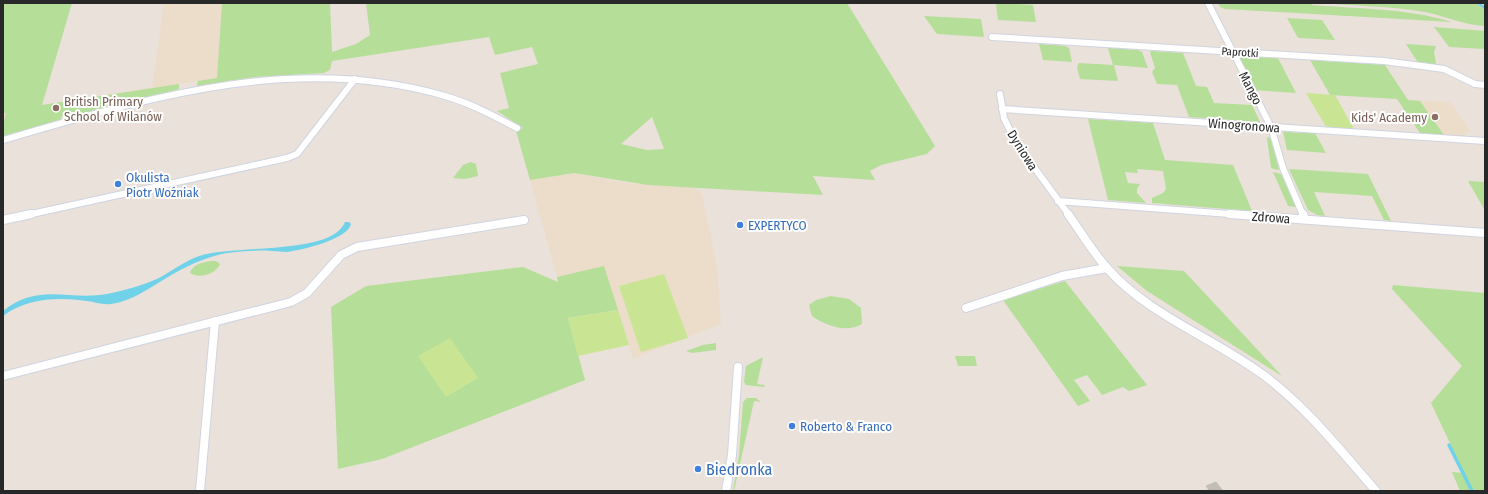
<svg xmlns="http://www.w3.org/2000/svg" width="1488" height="494" font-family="'Fira Sans Condensed',sans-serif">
  <rect width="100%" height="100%" fill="#eae1da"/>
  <!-- education -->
  <path fill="#ebddc9" d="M164 3H222L217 78 173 85 3 133V111L152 88Z
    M1397 99 1450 102 1472 132H1464L1466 137 1420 133Z
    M574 173 625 183 694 188 702 193 717 267 721 324 633 359 604 267 557 277 530 180Z"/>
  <!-- green -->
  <path fill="#b5de98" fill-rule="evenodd" d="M3 3H72L42 105 179 84V89L68 119 67 115 62 116 60 121 3 138V125L6 113H3Z
    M222 3H330L332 52 356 44 370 35 366 3H847L935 146 927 154 881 165 870 171 875 180 813 176 823 195 648 185 574 173 530 180 516 131 523 128 497 111 509 108 500 73 538 64 532 47 495 55 489 37 332 61 330 70 324 73 255 77 197 86 198 81 217 78ZM652 117 664 149 647 150 621 144Z
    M998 3 1033 5 1036 22 998 20 996 4Z
    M1218 3H1311L1312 5C1359 9 1406 8 1452 22L1225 9 1220 7Z
    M1320 3 1477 4 1485 10V26C1464 25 1445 16 1425 12 1390 6 1355 6 1320 3Z
    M924 16 981 19 984 37 937 34Z
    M1287 18 1322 20 1335 40 1298 38Z
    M1434 27 1485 31V49L1449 47Z
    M1039 44 1065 46 1069 48 1072 62 1043 60Z
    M1406 44 1436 46 1434 52 1436 64H1419Z
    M1108 48 1138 50 1142 52 1148 68 1114 65 1118 81 1080 79 1077 67 1079 63 1113 65Z
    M1152 51 1183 53 1196 86 1207 87 1214 103 1252 105 1260 122 1189 117 1177 85 1157 84 1152 72 1155 68 1150 52Z
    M1241 56 1278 58 1296 93 1253 90 1247 70 1239 58Z
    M1310 60 1385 65 1408 100 1420 101 1444 135 1420 133 1397 99 1330 95Z
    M1088 119 1153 123 1165 160 1233 165 1252 211 1152 203V198L1163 193 1166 189 1163 171 1137 169 1138 173 1125 172 1128 183 1140 184 1137 189V193L1146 203 1108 200Z
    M1283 132 1315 133 1326 153 1287 150Z
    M1270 137 1279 169 1277 170 1271 168 1267 138Z
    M471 162 476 164 478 176 465 179 453 178 463 165Z
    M1289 169 1368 174 1391 221 1384 220 1372 196 1314 192 1325 216 1317 215 1308 210Z
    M1273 172 1281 174 1296 207 1288 206Z
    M1468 181 1485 182V209H1484Z
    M216 261 220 264C216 274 200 279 190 273 193 263 207 261 216 261Z
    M604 266 618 310 568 318 585 380 382 459 338 469 331 307 366 286 523 267 558 282 557 277Z
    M1117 266 1184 271 1282 376 1147 291Z
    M1065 281 1147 385 1129 391 1123 387 1102 395 1087 375 1074 380 1090 401 1078 406 1003 300Z
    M1393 285 1485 293V491H1460L1452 472 1464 473 1431 403 1462 366 1392 289Z
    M831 296 849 299 861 308 862 324C846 333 826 326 812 316L809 305 816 300Z
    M716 343V350L692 353 686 351 703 345Z
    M955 356H975L977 366H958Z
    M763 357 757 384 765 385 764 387 746 385 744 382 746 366Z
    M747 398H756L761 402 754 401 734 491H733L739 455 743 402Z"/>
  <!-- pitch -->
  <path fill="#c9e594" d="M1306 93 1335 95 1354 129 1326 127Z
    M664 274 688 338 641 352 619 286Z
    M618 310 629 345 578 356 568 318Z
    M450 338 478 378 446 397 418 356Z"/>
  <!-- water -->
  <path fill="#70d2e8" d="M345 222H349L351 224C348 239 302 250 287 252 282 252 277 251 272 251 258 250 241 251 227 253 206 257 186 266 168 277 149 288 133 301 111 304 102 305 95 302 87 301 58 297 27 298 3 316V311C39 282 68 301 107 294 125 290 142 286 159 278 172 271 185 261 199 256 233 245 323 254 342 227 343 226 344 224 345 222Z"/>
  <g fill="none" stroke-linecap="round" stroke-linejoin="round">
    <!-- stream-far1 -->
    <path stroke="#70d2e8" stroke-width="2.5" d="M1478 3 1485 8"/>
    <!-- stream -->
    <path stroke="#70d2e8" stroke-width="3.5" d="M1449 445 1472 491"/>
  </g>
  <!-- building -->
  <path fill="#c2bdb5" stroke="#c4bdb4" d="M1216 482 1223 491H1210L1206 486Z"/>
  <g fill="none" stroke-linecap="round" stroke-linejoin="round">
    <defs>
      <path id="minor-far1" d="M1208 3 1271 127 1283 168 1303 215
        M992 37 1384 61 1444 69 1475 84 1485 85
        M1000 94 1004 118 1015 141 1069 215
        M1002 109 1485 141
        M3 140C148 98 294 52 445 96 470 103 494 116 517 128
        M1058 201 1243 215
        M27 215 287 158 297 154 355 79"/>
      <path id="minor" d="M1068 214C1081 232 1092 251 1107 268 1147 314 1213 338 1262 374 1306 406 1340 450 1376 491
        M1230 214 1485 233
        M1303 214 1305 219
        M3 220 31 214
        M966 308 1062 276 1107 268
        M3 376 291 302 307 293 341 255 357 247 524 220
        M200 491 215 321
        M726 491 732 455 738 367"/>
    </defs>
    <!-- minor-far1 casing -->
    <use href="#minor-far1" stroke="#cfd4e0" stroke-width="8"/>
    <!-- minor casing -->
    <use href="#minor" stroke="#cfd4e0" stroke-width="10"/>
    <!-- minor-far1 -->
    <use href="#minor-far1" stroke="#fff" stroke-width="6"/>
    <!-- minor -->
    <use href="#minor" stroke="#fff" stroke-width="8"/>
  </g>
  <!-- markers -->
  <g fill="#8d6e63" stroke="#fff" stroke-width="1.5">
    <circle cx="56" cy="108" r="4"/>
    <circle cx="1435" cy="117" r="4"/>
  </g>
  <g fill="#3f7fe0" stroke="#fff" stroke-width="1.5">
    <circle cx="118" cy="184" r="4"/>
    <circle cx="740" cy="225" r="4"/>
    <circle cx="792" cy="426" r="4"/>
    <circle cx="698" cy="469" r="4"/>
  </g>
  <g text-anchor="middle" stroke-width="4" stroke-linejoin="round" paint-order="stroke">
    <!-- far-street labels -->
    <g font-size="11" fill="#282828" stroke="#fff">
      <text transform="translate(1240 52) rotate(4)" y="4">Paprotki</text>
    </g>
    <!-- street labels -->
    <g font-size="13" fill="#282828" stroke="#fff">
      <text transform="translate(1251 88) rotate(63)" y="5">Mango</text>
      <text transform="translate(1244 125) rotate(4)" y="5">Winogronowa</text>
      <text transform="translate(1023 150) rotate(58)" y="5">Dyniowa</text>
      <text transform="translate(1271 217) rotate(4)" y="5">Zdrowa</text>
    </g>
    <!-- education labels -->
    <g font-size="13" fill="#785e54" stroke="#fff" text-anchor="start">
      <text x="64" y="106">British Primary<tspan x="64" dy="15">School of Wilanów</tspan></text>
      <text x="1427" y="122" text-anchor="end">Kids' Academy</text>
    </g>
    <!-- shop labels -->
    <g font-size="13" fill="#366cbe" stroke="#fff" text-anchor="start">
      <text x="126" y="182">Okulista<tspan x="126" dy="15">Piotr Woźniak</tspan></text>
      <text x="748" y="230">EXPERTYCO</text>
      <text x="800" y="431">Roberto &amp; Franco</text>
    </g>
    <!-- near-shop labels -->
    <g font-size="16" fill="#366cbe" stroke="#fff" text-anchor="start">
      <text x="706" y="475">Biedronka</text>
    </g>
  </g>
  <!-- border -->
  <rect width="1488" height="494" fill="none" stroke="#282828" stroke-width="8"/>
</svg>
